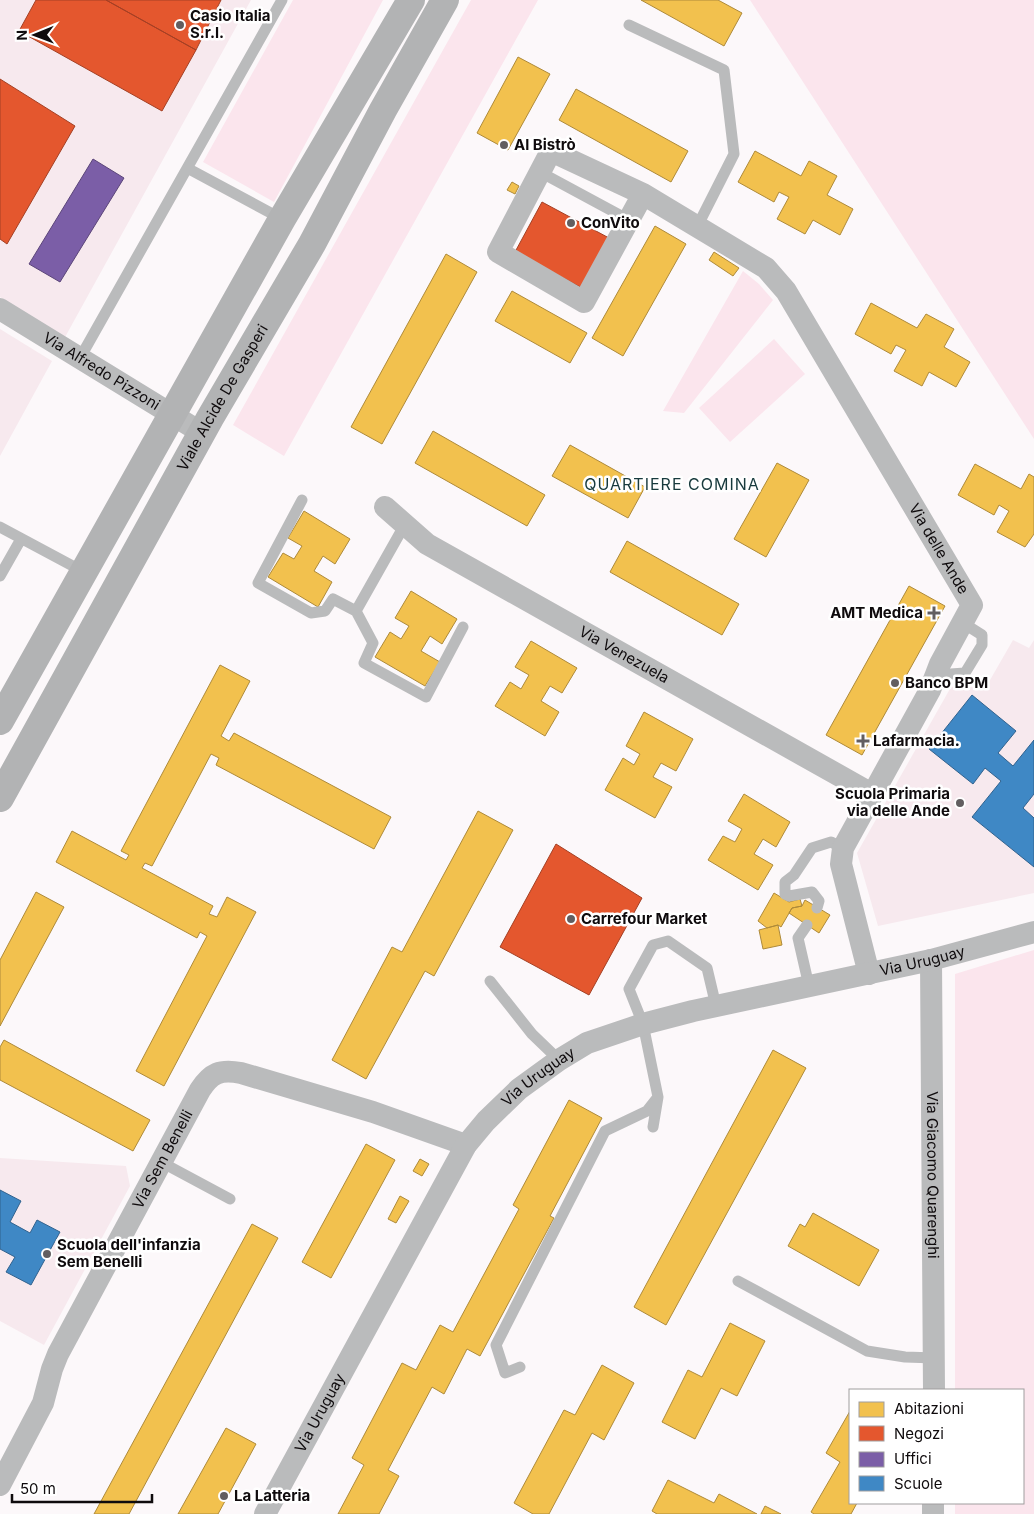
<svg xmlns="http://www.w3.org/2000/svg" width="1034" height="1514" font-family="Inter,sans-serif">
  <rect width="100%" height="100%" fill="#fcf8fa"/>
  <!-- built -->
  <path fill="#f7e9ee" d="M0 0H251L64 339 0 297Z
    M0 329 52 361 0 456Z
    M1013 640 1029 648 1034 640V893L878 926 857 853 951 687H986Z
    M0 1158 126 1166 130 1186 44 1345 0 1321Z"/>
  <!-- green -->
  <path fill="#fbe5ed" d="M293 0H383L274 202 203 162Z
    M471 0H538L284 456 233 425Z
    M750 0H1034V439Z
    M743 271 759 284 773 300 684 413 663 411Z
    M774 339 805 374 730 442 699 408Z
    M1034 950V1514H955V1503H1023V1390H955V974Z"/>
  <!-- homes -->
  <path fill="#f2c14e" stroke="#ae8a3a" d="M641 0H718L742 13 724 46Z
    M518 57 550 74 508 150 477 133Z
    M576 89 688 151 671 182 559 120Z
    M755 151 801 176 809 161 837 176 827 195 853 209 840 235 813 220 805 234 777 219 789 197 779 192 774 202 738 182Z
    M512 182 519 186 515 194 507 190Z
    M655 226 686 244 623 356 592 338Z
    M714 252 739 268 733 276 709 260Z
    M446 254 477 272 382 444 351 427Z
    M512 291 587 333 570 363 495 321Z
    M871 303 917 328 926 314 954 329 944 347 970 362 956 387 929 372 922 386 894 371 906 350 896 345 891 354 855 334Z
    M433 431 545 495 527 526 415 463Z
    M570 445 645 487 628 518 552 476Z
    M777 463 809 480 766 557 734 539Z
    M975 464 1021 489 1029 474 1034 477V534L1025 547 997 532 1009 511 999 505 994 515 958 495Z
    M304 511 350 539 335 564 323 556 314 571 332 582 318 607 268 577 283 553 294 559 302 546 288 538Z
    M627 541 739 604 722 635 610 572Z
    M909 586 945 606 862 755 826 735Z
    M411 591 457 619 442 644 430 636 421 651 440 662 425 686 375 657 390 632 401 639 409 626 395 618Z
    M531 641 577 668 562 693 550 686 541 701 559 712 545 736 495 706 510 682 521 689 529 675 515 667Z
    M220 665 250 681 221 736 229 741 234 733 391 817 374 849 216 765 219 758 211 754 152 866 145 863 142 868 213 906 209 914 217 917 227 897 256 912 164 1086 136 1071 207 936 200 932 197 938 56 862 72 831 126 860 129 855 121 851Z
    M644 712 693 739 676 771 661 763 653 777 672 787 655 818 605 790 623 758 634 765 640 754 626 746Z
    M744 794 790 822 776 847 763 839 754 854 773 865 758 890 708 860 723 836 735 842 742 829 728 821Z
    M478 811 513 830 434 976 425 971 366 1079 332 1060 392 947 402 952Z
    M36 892 64 907 0 1026V960Z
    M774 893 789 902 800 899 802 906 792 908 781 927 778 925 767 928 758 921Z
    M805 900 830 915 819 933 789 913 792 908 802 906Z
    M778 925 782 945 763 949 759 930Z
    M4 1040 150 1120 133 1151 0 1080V1047Z
    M773 1050 806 1068 666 1325 634 1307Z
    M569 1100 602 1118 550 1216 554 1218 480 1356 467 1349 444 1394 432 1387 388 1470 399 1476 379 1514H338L364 1465 352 1458 402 1363 416 1370 440 1325 453 1332 519 1209 513 1205Z
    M366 1144 395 1160 331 1278 302 1262Z
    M420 1159 429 1164 422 1176 413 1171Z
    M400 1196 409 1201 396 1223 388 1219Z
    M813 1213 879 1250 859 1286 788 1246 800 1224 805 1227Z
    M252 1224 278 1238 129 1514H94Z
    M730 1323 765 1341 737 1396 721 1388 695 1439 662 1422 688 1370 702 1377Z
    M602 1365 634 1383 604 1440 592 1433 549 1514H533L514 1503 564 1410 575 1415Z
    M850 1411V1503H857L851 1514H814L811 1512 840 1462 826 1453Z
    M226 1428 256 1444 218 1514H178Z
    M668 1480 714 1503 719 1494 757 1514H657L652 1511Z
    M765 1506 781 1514H761Z"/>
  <!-- shops -->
  <path fill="#e4572e" stroke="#a44024" d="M36 0H106L196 50 162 111 19 31Z
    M106 0H221L196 50Z
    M0 79 75 126 7 244 0 239Z
    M542 202 609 238 582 288 515 252Z
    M556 844 642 898 589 995 500 947Z"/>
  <!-- offices -->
  <path fill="#7b5ea7" stroke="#5b4579" d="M93 159 124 178 60 282 29 264Z"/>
  <!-- schools -->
  <path fill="#3f88c5" stroke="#31628e" d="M972 695 1016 731 998 753 1013 766 1034 740V794L1023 808 1034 818V867L972 817 1001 781 985 768 973 784 929 749Z
    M0 1190 21 1201 10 1222 30 1233 37 1220 60 1232 31 1285 6 1272 15 1257 0 1249Z"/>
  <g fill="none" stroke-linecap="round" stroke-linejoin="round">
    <!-- lane -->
    <path stroke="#babbbc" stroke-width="11" d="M629 25 724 70 734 154 697 227
      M189 169 282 219
      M540 172 629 220
      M80 358 282 0
      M302 500 258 583 311 613 325 611 333 599 356 611 373 643 364 663 426 697 463 627
      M0 527 84 572
      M0 576 21 539
      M356 611 404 526
      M936 675 965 673 982 645V635L963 623
      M817 908 819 901 812 892 789 896 785 894V882L794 875 812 848 831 842 843 848
      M807 925 798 938 809 986
      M490 981 532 1034 559 1060
      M658 1097 643 1024 629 989 653 945 668 941 707 968 716 1006
      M161 1162 230 1199
      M738 1281 867 1351 905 1357 935 1358
      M520 1367 505 1373 496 1345 605 1131 647 1111 658 1097 653 1127"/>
    <!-- street -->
    <g stroke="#babbbc" stroke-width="22">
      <path id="s1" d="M643 194 584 302 498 252 551 151 643 194 766 268 786 291 972 605 940 664 930 690 843 848 841 864 869 974"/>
      <path id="s2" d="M0 309 202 433"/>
      <path id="s3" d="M385 507 427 544 872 794"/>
      <path id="s4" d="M931 960 934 1390"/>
      <path id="s5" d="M0 1485 43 1403 52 1369 58 1354 200 1090C211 1073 220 1069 241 1073L373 1112 466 1145"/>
      <path id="s6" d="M265 1514 466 1145 486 1121 519 1089 559 1060 587 1043 643 1024 693 1011 931 960 1034 932"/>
      <path d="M933 1514V1503"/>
    </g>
    <!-- primary -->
    <g stroke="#b2b3b4" stroke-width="28">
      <path d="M0 721 282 219 411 0"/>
      <path id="s7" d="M0 798 210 418 312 244 383 110 445 0"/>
    </g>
  </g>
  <!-- markers -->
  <g fill="#625e60" stroke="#fff" stroke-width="2">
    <circle cx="180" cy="25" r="5"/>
    <circle cx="504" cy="145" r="5"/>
    <circle cx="571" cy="223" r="5"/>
    <path d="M931.5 605.5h5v5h5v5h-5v5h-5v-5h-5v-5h5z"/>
    <circle cx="895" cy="683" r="5"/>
    <path d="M860.5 733.5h5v5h5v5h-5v5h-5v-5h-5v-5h5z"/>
    <circle cx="960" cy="803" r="5"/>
    <circle cx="571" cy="919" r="5"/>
    <circle cx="47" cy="1254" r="5"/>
    <circle cx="224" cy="1496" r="5"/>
  </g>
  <g text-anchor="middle" stroke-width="5" stroke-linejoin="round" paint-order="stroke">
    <!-- poi labels -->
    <g font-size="15" font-weight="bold" fill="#0f0b0d" stroke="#fff" text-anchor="start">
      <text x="190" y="21">Casio Italia<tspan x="190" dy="17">S.r.l.</tspan></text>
      <text x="514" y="150">Al Bistrò</text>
      <text x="581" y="228">ConVito</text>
      <text x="923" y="618" text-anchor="end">AMT Medica</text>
      <text x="905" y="688">Banco BPM</text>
      <text x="873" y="746">Lafarmacia.</text>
      <text x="950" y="799" text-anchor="end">Scuola Primaria<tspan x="950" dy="17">via delle Ande</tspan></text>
      <text x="581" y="924">Carrefour Market</text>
      <text x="57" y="1250">Scuola dell'infanzia<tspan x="57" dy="17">Sem Benelli</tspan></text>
      <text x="234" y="1501">La Latteria</text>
    </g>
    <!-- street labels -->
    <g font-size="15" fill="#0f0b0d" stroke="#fff">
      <text dy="5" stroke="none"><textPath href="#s2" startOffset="119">Via Alfredo Pizzoni</textPath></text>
      <text dy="5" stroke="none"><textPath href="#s7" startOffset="458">Viale Alcide De Gasperi</textPath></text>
      <text dy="5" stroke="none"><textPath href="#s1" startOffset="912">Via delle Ande</textPath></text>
      <text dy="5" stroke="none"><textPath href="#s3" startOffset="282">Via Venezuela</textPath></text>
      <text dy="5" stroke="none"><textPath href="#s6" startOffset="925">Via Uruguay</textPath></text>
      <text dy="5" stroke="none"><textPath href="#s6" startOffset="520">Via Uruguay</textPath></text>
      <text dy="5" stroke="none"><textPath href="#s5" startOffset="365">Via Sem Benelli</textPath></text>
      <text dy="5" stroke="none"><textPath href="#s4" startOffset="215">Via Giacomo Quarenghi</textPath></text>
      <text dy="5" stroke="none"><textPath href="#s6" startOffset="115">Via Uruguay</textPath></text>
    </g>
    <!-- neighbourhood labels -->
    <g font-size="16" letter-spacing="1" fill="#183a3d" stroke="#fff">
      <text x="672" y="490">QUARTIERE COMINA</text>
    </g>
  </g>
  <!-- legend -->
  <rect x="849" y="1389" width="175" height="115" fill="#ffffff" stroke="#9f9d9e"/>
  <rect x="859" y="1402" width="25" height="15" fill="#f2c14e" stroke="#9f9d9e"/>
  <text x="894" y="1414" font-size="15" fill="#0f0b0d">Abitazioni</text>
  <rect x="859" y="1426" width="25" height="15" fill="#e4572e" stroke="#9f9d9e"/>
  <text x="894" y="1439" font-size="15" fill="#0f0b0d">Negozi</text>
  <rect x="859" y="1452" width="25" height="15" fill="#7b5ea7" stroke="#9f9d9e"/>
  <text x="894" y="1464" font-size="15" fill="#0f0b0d">Uffici</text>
  <rect x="859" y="1476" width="25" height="15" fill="#3f88c5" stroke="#9f9d9e"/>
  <text x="894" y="1489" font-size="15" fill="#0f0b0d">Scuole</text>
  <!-- north arrow -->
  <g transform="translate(35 35) rotate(269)" stroke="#ffffff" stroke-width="4" paint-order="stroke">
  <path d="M0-4L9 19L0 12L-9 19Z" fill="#0f0b0d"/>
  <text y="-8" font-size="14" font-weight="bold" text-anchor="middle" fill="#0f0b0d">N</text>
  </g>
  <!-- scale -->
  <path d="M12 1494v8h140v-8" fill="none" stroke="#0f0b0d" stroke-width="2.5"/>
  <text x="20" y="1494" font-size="15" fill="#0f0b0d" stroke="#ffffff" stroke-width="4" paint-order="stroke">50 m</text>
</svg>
